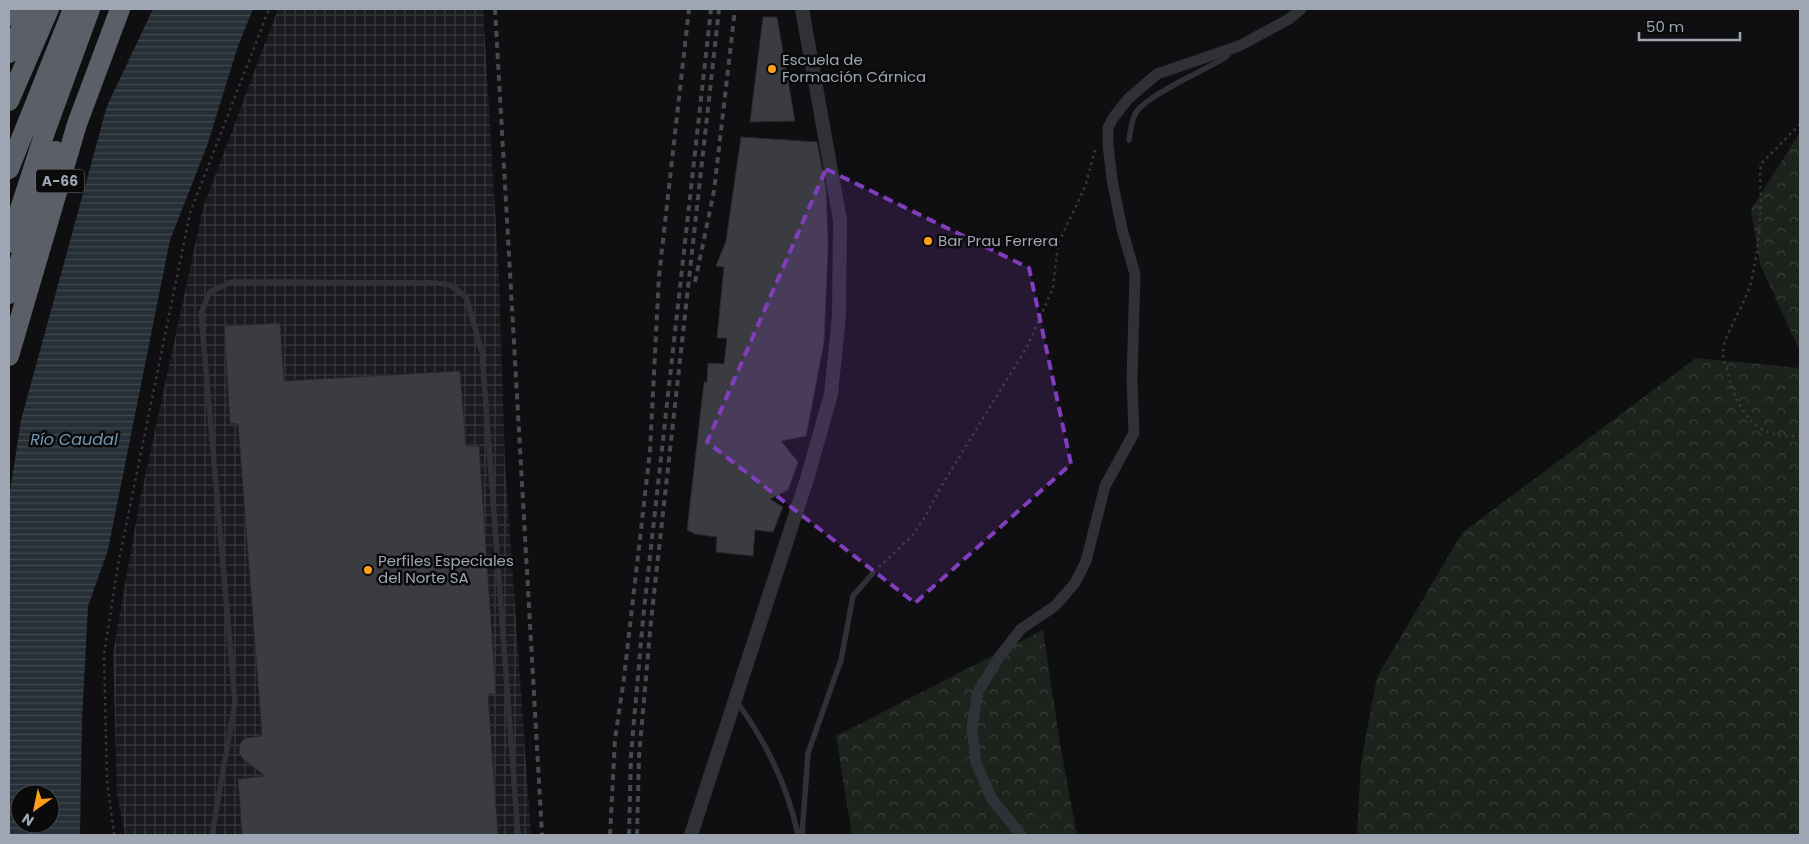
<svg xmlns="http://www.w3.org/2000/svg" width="1809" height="844" font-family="Poppins,sans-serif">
  <defs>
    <pattern id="industrial-grid" width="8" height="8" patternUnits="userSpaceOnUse" patternTransform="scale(1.25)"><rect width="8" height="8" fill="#1a1b1e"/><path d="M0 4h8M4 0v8" fill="none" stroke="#38393c"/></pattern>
    <pattern id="forest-crowns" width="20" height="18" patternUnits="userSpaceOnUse" patternTransform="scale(1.25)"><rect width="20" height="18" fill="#1b231c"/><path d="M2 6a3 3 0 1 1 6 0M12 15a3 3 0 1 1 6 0" fill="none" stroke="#39403b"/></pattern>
    <pattern id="water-rules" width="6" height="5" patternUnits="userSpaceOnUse" patternTransform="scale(1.25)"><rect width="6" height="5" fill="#252f35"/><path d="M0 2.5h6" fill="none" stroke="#414a50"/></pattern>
  </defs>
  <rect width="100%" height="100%" fill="#0f0f11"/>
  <!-- industrial -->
  <path fill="url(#industrial-grid)" d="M278 9H483L499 277 505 464 531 835H125L117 795 113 653 139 505 203 208Z"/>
  <!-- forest -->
  <path fill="url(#forest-crowns)" d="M1800 132V352L1760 264 1751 210Z
    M1696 358 1800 368V835H1357L1361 762 1377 677 1462 533Z
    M1043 630 1060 744 1077 835H852L836 736Z"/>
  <!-- water -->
  <path fill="url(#water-rules)" fill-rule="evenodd" d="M153 9H253L238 46 207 146 170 240 108 550 88 606 82 720 80 835H9V498L21 420 107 106ZM20 794H50V824H20Z"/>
  <!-- building -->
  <path fill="#3b3c41" stroke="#29292d" d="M763 17H777L795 121 750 122Z
    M741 137 817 142 826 189 828 247 824 342 806 436 781 441 798 462 788 490 770 499 783 507 773 532 755 530 753 556 716 552 717 537 695 534 687 530 704 382H707L708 363 724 364 727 338H717L724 267 716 266 726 241Z
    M280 323 284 381 460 371 466 446H479L496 694H488L498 835H242L238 779 265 776 242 758 239 753 240 744 245 738 262 736 238 424 230 423 224 326Z"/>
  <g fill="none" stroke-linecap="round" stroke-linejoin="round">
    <!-- path -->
    <path stroke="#36383d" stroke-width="2.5" stroke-dasharray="2.5 4" stroke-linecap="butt" d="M1800 124 1761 164C1759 178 1761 192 1761 206 1760 230 1757 254 1752 278 1748 301 1724 332 1723 352 1722 358 1727 368 1728 374 1738 412 1756 440 1800 436
      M879 567 912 536 925 517 942 485 1027 347 1053 288 1058 244 1085 187 1096 147
      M114 835 107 780 104 655 118 565 190 213 269 9"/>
    <!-- service -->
    <path stroke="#303136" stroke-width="5.5" d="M1129 140C1131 130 1131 119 1137 111 1150 94 1205 70 1226 57L1230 52
      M737 702C766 742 788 787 798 835
      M212 835 235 702 201 313 210 292 231 282 435 283 450 285 466 297 482 352 518 835
      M802 835 808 753 841 660 853 596 873 573"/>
    <!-- minor -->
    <path stroke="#303136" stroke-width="11" d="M1021 835 992 799 976 763 972 727 978 692 1000 656 1021 629 1055 606 1075 583 1086 561 1105 486 1134 433 1132 380 1135 274 1122 229 1112 180 1108 144V128L1113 118 1128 99 1157 74 1239 46 1289 19 1301 9"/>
    <!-- tertiary -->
    <path stroke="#303136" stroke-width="14" d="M691 835 807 479 831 394 839 316 840 220 802 9"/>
    <!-- motorway -->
    <path stroke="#5b5f67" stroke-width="20" d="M9 16 12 9
      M9 53 31 9
      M9 101 49 9
      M9 169 73 9
      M9 243 45 132 90 9
      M9 294 56 151
      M9 356 77 124 120 9"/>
    <!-- rail -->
    <path stroke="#46494f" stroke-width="4" stroke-dasharray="6 5" stroke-linecap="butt" d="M495 9 542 835
      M695 282 714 191 735 9
      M610 835 615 739 624 678 650 451 659 276 689 9
      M629 835 631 755 643 619 711 9
      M637 835 639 756 651 621 719 9"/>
  </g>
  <!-- marked area -->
  <path fill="#803ebd" fill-opacity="0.2" stroke="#803ebd" stroke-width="4" stroke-dasharray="10 6" stroke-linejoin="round" d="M826 169 1029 268 1071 464 915 603 707 442Z"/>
  <!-- markers -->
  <g fill="#ffa018" stroke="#0a0a0b" stroke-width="2">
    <circle cx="772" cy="69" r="5"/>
    <circle cx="928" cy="241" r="5"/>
    <circle cx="368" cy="570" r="5"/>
  </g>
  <g text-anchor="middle" stroke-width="5" stroke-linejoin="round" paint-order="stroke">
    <!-- shield labels -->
    <rect fill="#0a0a0b" stroke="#727781" stroke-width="1" x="36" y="169.5" width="48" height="23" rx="4"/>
    <g font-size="14" font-weight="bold" fill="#9ea6b3">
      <text x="60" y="186">A-66</text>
    </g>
    <!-- poi labels -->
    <g font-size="15" fill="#9ea6b3" stroke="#0a0a0b" text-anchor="start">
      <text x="782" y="65">Escuela de<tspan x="782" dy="17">Formación Cárnica</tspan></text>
      <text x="938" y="246">Bar Prau Ferrera</text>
      <text x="378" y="566">Perfiles Especiales<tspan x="378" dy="17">del Norte SA</tspan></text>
    </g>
    <!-- water labels -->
    <g font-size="16" font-style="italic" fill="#7199b3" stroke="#0a0a0b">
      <text x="74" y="445">Río Caudal</text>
    </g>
  </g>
  <!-- border -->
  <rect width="1809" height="844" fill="none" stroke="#9ea6b3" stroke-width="20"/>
  <!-- north arrow -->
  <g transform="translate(35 809) rotate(213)"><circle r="24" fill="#0a0a0b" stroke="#45484e"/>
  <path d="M0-4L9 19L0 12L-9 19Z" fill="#ffa018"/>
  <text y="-8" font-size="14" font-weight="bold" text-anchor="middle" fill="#9ea6b3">N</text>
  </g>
  <!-- scale -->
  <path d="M1639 32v8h101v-8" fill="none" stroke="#9ea6b3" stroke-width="2.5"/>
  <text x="1646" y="32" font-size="15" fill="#9ea6b3" stroke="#0a0a0b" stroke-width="4" paint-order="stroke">50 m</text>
</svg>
